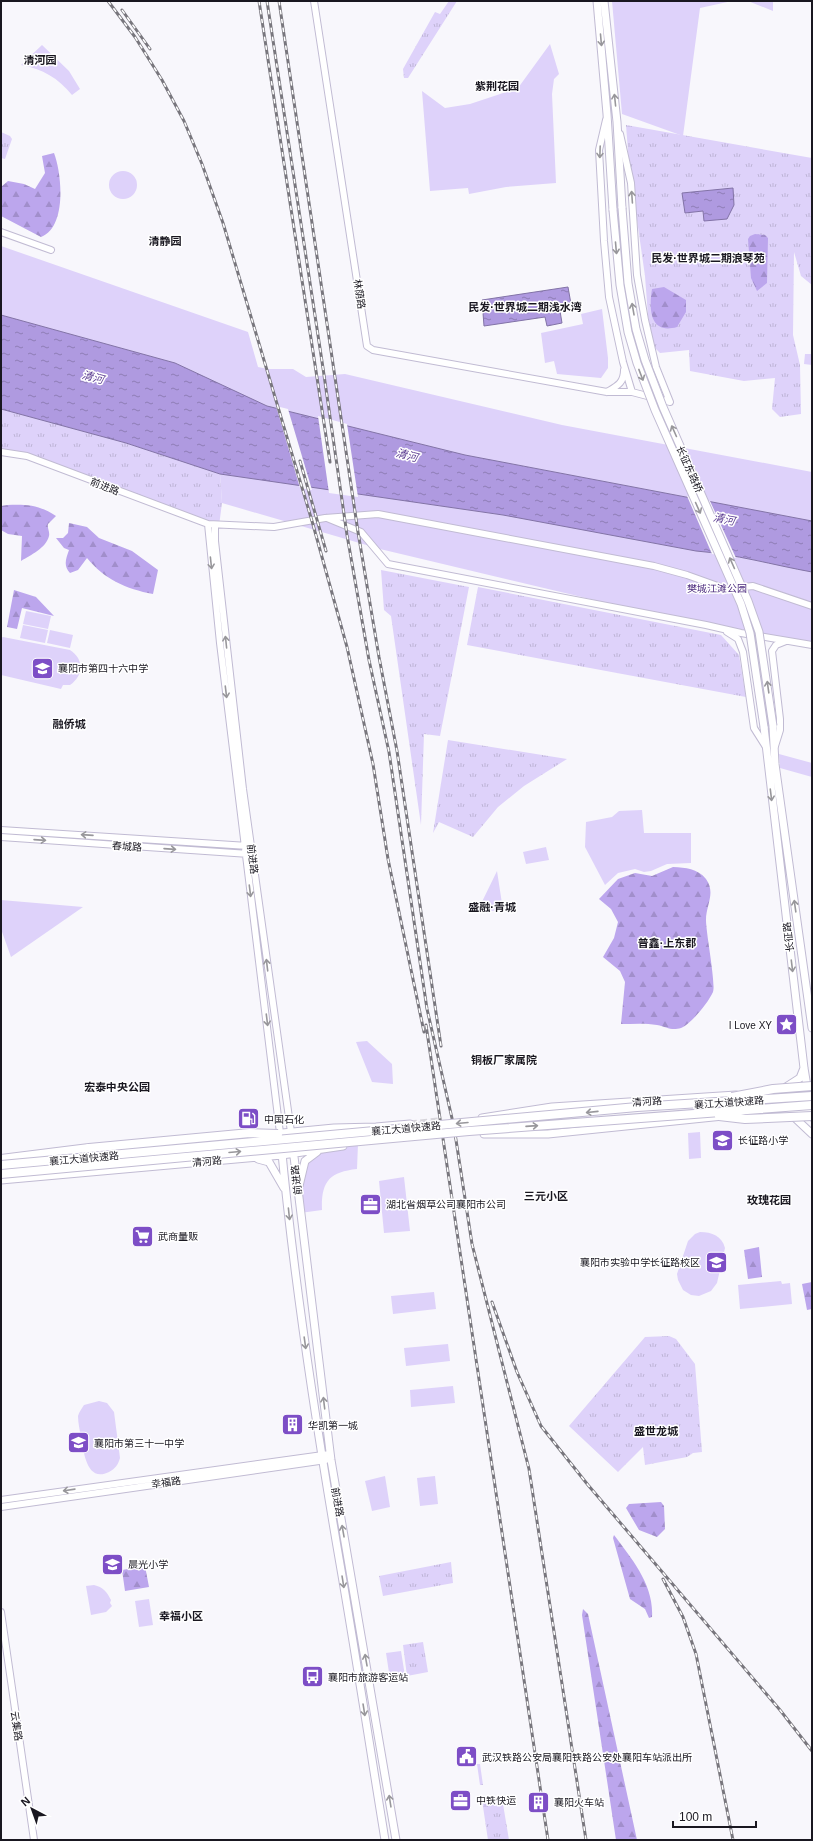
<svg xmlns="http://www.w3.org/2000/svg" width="813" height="1841" font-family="Arial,'Noto Sans SC',sans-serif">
  <defs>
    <pattern id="grass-tufts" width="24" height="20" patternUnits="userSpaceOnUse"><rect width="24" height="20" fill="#ded2fa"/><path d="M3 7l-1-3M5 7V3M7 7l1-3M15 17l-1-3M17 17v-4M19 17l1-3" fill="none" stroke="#beb4d6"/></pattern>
    <pattern id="forest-firs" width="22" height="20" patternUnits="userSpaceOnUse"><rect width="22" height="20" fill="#bca6ed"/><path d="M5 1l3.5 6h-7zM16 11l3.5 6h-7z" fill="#a18ecb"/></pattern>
    <pattern id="water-ripples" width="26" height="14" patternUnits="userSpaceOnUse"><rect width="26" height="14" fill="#af9ae0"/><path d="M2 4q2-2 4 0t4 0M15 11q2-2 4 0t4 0" fill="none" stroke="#8e7db5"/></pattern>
  </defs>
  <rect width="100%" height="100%" fill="#f8f7fc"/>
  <!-- grass -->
  <path fill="url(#grass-tufts)" d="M449 1H457L408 78H404L403 69 435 12 440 14Z
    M626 125 812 158V285L801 276 794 252 793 335 800 365 801 414 780 417 772 409 775 378 744 381 690 371 689 350 660 353 654 347 648 316 645 276 629 164Z
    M1 132 10 136 12 139 5 159 1 158Z
    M1 409 126 443 220 474 222 503 219 526 27 456 1 452Z
    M381 570 469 587 440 736 424 734 421 825 391 616 384 610Z
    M478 587 721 635 739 655 746 697 467 645Z
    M448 740 567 759 524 786 498 807 473 837 439 822 433 833Z
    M669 1336 676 1339 695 1364 702 1452 693 1453 687 1457 645 1465 643 1447 618 1472 569 1426 645 1337Z
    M451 1562 453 1583 383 1596 379 1576Z
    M423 1642 428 1672 407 1676 403 1645Z
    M477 1764H480L483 1785H480Z
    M502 1798 509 1840H488L482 1800Z"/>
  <!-- forest -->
  <path fill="url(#forest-firs)" d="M54 153C62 174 67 227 41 237L1 216V187L8 181 24 184 35 189 45 173 42 156Z
    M755 234 765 235 768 238 767 283 757 291 751 278 748 239 750 236Z
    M664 287 686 300V312L677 327C649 335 649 308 652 289Z
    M7 505C26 504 40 505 56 516L48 524C47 528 50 532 49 536 46 548 31 555 21 561L22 536 8 534 1 530V506Z
    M69 523 87 527 99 538 132 551 158 570 153 594C126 589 104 579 87 558L78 570 70 573C63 565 66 559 69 550L64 548 56 538H63L68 533Z
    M14 590 36 597 54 616 22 608 17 629 7 627Z
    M673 867C686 868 697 868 706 879 716 893 706 905 706 920 706 933 716 984 713 992 708 1003 691 1024 681 1028 671 1031 667 1027 657 1025 646 1023 633 1024 621 1024L625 982 620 971 603 957 614 938 618 922 611 909 599 899 618 879 635 873 652 876Z
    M759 1247 762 1277 748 1279 744 1250Z
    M812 1282V1309L807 1310 802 1284Z
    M661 1502 664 1506 665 1529 657 1537 639 1530 626 1508 629 1504Z
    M614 1535C632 1559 654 1585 652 1617L649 1618 645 1609 630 1599 613 1538Z
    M145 1566 149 1587 125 1591 122 1570Z
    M583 1609 588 1614 637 1840H616L582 1615Z"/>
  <!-- park -->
  <path fill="#ded2fa" d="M612 1H732L700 8 683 136 622 114Z
    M748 1H773V11Z
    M550 44 559 74 554 79 552 94 556 183 506 187 469 194 468 188 430 191 422 91 445 108 470 104 518 88Z
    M42 45 69 71 80 89 72 95C58 78 43 69 21 65Z
    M109 185a14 14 0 1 1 28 0a14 14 0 1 1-28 0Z
    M1 246 248 332 258 367 268 369H293L306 377 345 374 562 425 812 472V521L465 455 267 406 175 363 1 315Z
    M602 309 608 358V368L601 378 557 374 554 361 545 363 541 333 583 324 581 314Z
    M805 354H812V365L804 364Z
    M220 474 503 515 696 551C735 554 773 565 812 572V643L624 607 380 549 222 503Z
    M26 611 51 616 48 629 23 624Z
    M23 625 48 630 45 643 20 638Z
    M50 630 73 635 70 648 47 643Z
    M3 637 70 650C84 659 84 675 70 685H63L61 689 1 675V638Z
    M779 754 812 763V777L780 768Z
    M642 810 644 833H691V863L667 864 651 871 644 872 635 869 618 873 605 885 585 847 586 822 612 817 619 811Z
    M546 847 549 860 526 864 523 852Z
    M497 871 503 910 477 912Z
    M1 900 83 907 11 957 1 929Z
    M367 1041 392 1064 393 1084 372 1082 356 1042Z
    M700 1132 701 1158 689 1159 688 1133Z
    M358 1144 357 1169C329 1172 321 1182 322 1210L300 1213C298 1196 296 1161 315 1152 325 1147 346 1146 358 1144Z
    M404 1177 410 1231 384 1233 379 1181Z
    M700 1232C712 1232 722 1236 725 1248L717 1283 711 1291 699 1296 691 1295 683 1290 678 1280 677 1274 688 1241 695 1234Z
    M781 1281 782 1284 790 1283 792 1304 740 1309 738 1285Z
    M434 1292 436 1309 393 1314 391 1296Z
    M448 1344 450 1361 406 1366 404 1348Z
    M453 1386 455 1403 411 1407 410 1390Z
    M99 1401 107 1403 114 1412 120 1458C118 1465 115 1469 109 1472 86 1483 84 1451 81 1438 80 1431 78 1423 78 1416 79 1412 82 1408 84 1405Z
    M385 1476 390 1507 372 1511 365 1481Z
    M435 1476 438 1504 420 1506 417 1478Z
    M94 1585C103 1587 107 1592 111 1600L110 1603 112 1606 106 1612 91 1615 86 1586Z
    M149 1599 153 1625 139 1627 135 1601Z
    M401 1651 405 1676 390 1679 386 1653Z"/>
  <!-- water -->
  <path fill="url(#water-ripples)" stroke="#8273a6" d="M733 188 734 205 727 219 704 221 703 211 685 213 682 193Z
    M568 287 571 304 559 305 562 323 547 326 545 317 484 326 482 300Z
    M1 315 175 363 267 406 465 455 812 521V572C773 565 735 554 696 551L503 515 220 474 126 443 1 409Z"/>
  <!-- pier -->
  <path fill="#f8f7fc" d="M276 406 288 409 312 490 300 488Z
    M318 416 347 424 358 497 329 493Z
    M687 496 710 501 736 558 712 554Z"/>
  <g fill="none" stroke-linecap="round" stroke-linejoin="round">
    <!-- major-tunnel -->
    <path stroke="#d7d5db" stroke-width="7" stroke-dasharray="7 3.5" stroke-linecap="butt" d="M410 1124 438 1121"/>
    <defs>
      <path id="minor" d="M314 1 367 346 373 350 607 392H632L670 402 656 367 645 320 637 275 631 183 620 134
        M606 120 599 150 604 241 609 297 623 362 632 392
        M1 232 51 250
        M607 392C617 386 624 383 624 370
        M1 452 27 456 208 524 274 527 325 518 378 514 654 566 687 575 726 589 753 586 812 606
        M327 518 361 532 388 564 706 625 741 633 812 645
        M208 524 220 643 280 1133
        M215 525V541L243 789 291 1132
        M727 632 738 639 743 652 754 728 766 747
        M775 746 780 730V719L772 651 776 645 786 641
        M1 830 248 846
        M1 837 249 854
        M1 1500 330 1454
        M1 1507 326 1460
        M1 1612 34 1840"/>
      <path id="major" d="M597 1 607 114 613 210
        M604 1 617 122 622 208
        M773 726 775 764 812 1028
        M764 727 804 1068 812 1117
        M786 1087 800 1078 804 1068
        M735 1116 812 1109
        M791 1116 794 1117 812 1134
        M482 1118 552 1107 736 1095
        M291 1132 331 1460 396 1840
        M272 1134 334 1128 376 1127 410 1124
        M484 1134H548L723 1116
        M281 1143C294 1284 316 1425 340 1564 356 1656 370 1748 385 1840
        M258 1159 269 1162 284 1188
        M1 1180 282 1155 343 1146
        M299 1186 305 1161 317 1152"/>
      <path id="highway" d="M1 1159 89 1148"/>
    </defs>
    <!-- minor casing -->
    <use href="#minor" stroke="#c1bbd3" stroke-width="8"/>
    <!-- major casing -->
    <use href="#major" stroke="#c1bbd3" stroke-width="9"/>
    <!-- highway casing -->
    <use href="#highway" stroke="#c1bbd3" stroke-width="10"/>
    <!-- minor -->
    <use href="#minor" stroke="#fff" stroke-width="6"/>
    <!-- major -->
    <use href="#major" stroke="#fff" stroke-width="7"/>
    <!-- highway -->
    <use href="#highway" stroke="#fff" stroke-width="8"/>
    <defs>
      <path id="rail" d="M108 1 135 37 162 80 184 121 202 164 223 223 312 521 347 647 373 764 388 859 424 1032
        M259 1 330 462
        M267 1 323 368 347 535 369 660 389 752 427 1009 454 1127 472 1244 529 1469 586 1840
        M279 1 358 532 379 657 397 751 441 1046
        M122 10 150 49
        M300 461 326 551
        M426 1025 548 1840
        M492 1302 517 1372 541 1426 588 1485 780 1710 812 1751
        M663 1579 683 1617 696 1654 733 1840"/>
    </defs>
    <!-- rail casing -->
    <use href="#rail" stroke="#78767d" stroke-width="3"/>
    <!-- rail -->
    <use href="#rail" stroke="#fff" stroke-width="1.5" stroke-dasharray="4.5" stroke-linecap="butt"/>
    <defs>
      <path id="major-bridge" d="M622 208 628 283 636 329 645 360 663 407 748 601 759 632 773 726
        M613 210 620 285 628 332 637 363 655 410 741 604 750 633 764 727"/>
      <path id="highway-bridge" d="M732 1097 773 1089 812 1086
        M719 1116 745 1119 812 1116
        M89 1148 250 1133 278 1134
        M1 1165 637 1107 812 1096
        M1 1174 469 1131 812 1105"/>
    </defs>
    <!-- major-bridge casing -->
    <use href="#major-bridge" stroke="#c1bbd3" stroke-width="9" stroke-linecap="butt"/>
    <!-- highway-bridge casing -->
    <use href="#highway-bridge" stroke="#c1bbd3" stroke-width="10" stroke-linecap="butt"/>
    <!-- major-bridge -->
    <use href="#major-bridge" stroke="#fff" stroke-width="7"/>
    <!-- highway-bridge -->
    <use href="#highway-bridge" stroke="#fff" stroke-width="8"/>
  </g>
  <!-- one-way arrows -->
  <defs><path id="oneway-shaft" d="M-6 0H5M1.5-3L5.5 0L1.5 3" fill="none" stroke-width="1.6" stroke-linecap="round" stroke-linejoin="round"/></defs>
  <g stroke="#98979b">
    <use href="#oneway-shaft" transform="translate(601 40) rotate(85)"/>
    <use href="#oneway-shaft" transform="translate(615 100) rotate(-96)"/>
    <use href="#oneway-shaft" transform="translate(600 152) rotate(92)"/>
    <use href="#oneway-shaft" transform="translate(632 197) rotate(-94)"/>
    <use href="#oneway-shaft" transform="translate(616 248) rotate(85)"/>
    <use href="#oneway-shaft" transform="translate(633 309) rotate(-100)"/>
    <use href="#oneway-shaft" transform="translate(641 375) rotate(69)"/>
    <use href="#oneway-shaft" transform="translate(674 431) rotate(-114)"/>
    <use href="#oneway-shaft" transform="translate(698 508) rotate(66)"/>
    <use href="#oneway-shaft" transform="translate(211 563) rotate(84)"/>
    <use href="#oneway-shaft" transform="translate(732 563) rotate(-114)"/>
    <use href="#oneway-shaft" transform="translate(226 642) rotate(-96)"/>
    <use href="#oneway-shaft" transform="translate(768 687) rotate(-98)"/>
    <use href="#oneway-shaft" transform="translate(226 692) rotate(83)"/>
    <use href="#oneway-shaft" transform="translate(771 795) rotate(83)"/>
    <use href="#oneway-shaft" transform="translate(87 835) rotate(-176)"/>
    <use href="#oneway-shaft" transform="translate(40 840) rotate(4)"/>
    <use href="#oneway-shaft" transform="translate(170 849) rotate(4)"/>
    <use href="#oneway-shaft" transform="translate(250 891) rotate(83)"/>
    <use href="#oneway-shaft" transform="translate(795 906) rotate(-98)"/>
    <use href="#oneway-shaft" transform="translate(267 965) rotate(-97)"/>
    <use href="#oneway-shaft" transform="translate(792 966) rotate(83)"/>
    <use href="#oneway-shaft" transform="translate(267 1020) rotate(83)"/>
    <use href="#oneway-shaft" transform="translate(592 1112) rotate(174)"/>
    <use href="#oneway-shaft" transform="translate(462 1123) rotate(175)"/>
    <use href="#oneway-shaft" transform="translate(532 1126) rotate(-4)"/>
    <use href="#oneway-shaft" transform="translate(235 1152) rotate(-5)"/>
    <use href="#oneway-shaft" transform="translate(289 1214) rotate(84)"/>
    <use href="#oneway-shaft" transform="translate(305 1343) rotate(82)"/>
    <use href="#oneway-shaft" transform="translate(324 1403) rotate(-97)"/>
    <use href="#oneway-shaft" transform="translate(69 1490) rotate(172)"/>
    <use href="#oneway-shaft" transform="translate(343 1531) rotate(-100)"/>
    <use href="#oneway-shaft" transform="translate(343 1582) rotate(81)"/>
    <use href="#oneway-shaft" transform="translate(366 1660) rotate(-100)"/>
    <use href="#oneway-shaft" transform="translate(364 1710) rotate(81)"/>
    <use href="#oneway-shaft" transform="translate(390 1801) rotate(-99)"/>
  </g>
  <!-- icons -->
  <defs>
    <symbol id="school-square" viewBox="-11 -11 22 22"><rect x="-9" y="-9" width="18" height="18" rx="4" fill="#7d4ec6" stroke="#fff"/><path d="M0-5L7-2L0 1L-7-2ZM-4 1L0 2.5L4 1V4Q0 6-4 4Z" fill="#fff"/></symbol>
    <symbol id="sight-square" viewBox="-11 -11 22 22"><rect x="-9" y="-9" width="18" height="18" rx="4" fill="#7d4ec6" stroke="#fff"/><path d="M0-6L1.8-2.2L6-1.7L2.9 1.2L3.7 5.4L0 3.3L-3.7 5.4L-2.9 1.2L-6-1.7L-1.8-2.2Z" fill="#fff"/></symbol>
    <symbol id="fuel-square" viewBox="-11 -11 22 22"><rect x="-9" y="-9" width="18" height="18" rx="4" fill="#7d4ec6" stroke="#fff"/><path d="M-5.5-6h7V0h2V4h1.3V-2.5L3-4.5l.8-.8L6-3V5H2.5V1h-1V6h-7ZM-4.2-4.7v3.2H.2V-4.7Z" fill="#fff"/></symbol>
    <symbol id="office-square" viewBox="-11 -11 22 22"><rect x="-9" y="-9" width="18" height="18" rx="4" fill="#7d4ec6" stroke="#fff"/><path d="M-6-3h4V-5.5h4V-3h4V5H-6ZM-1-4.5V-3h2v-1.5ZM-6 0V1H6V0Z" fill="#fff"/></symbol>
    <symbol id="supermarket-square" viewBox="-11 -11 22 22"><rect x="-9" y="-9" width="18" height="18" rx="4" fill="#7d4ec6" stroke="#fff"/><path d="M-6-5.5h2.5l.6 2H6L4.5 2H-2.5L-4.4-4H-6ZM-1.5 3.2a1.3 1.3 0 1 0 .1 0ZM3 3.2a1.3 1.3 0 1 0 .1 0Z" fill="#fff"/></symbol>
    <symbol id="building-square" viewBox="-11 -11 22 22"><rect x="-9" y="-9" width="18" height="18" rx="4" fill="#7d4ec6" stroke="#fff"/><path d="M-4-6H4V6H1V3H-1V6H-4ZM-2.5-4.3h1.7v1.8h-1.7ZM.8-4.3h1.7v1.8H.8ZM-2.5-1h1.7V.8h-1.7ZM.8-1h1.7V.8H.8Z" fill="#fff"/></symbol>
    <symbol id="bus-square" viewBox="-11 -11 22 22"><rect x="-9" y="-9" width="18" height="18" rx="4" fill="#7d4ec6" stroke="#fff"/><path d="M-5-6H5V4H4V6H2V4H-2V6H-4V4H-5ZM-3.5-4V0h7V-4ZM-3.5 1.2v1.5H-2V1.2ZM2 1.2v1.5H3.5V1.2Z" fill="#fff"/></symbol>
    <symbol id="civic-square" viewBox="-11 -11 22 22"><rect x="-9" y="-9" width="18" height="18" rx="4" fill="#7d4ec6" stroke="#fff"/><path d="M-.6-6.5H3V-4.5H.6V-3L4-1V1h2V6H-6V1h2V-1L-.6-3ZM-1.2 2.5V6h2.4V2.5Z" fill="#fff"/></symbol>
  </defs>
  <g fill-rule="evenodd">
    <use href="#school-square" x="30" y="656" width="25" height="25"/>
    <use href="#sight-square" x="774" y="1012" width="25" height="25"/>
    <use href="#fuel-square" x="236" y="1106" width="25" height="25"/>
    <use href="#school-square" x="710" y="1128" width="25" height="25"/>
    <use href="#office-square" x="358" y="1192" width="25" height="25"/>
    <use href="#supermarket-square" x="130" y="1224" width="25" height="25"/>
    <use href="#school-square" x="704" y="1250" width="25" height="25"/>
    <use href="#building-square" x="280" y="1412" width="25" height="25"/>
    <use href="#school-square" x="66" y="1430" width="25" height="25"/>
    <use href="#school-square" x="100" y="1552" width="25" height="25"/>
    <use href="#bus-square" x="300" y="1664" width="25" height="25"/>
    <use href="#civic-square" x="454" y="1744" width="25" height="25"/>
    <use href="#office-square" x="448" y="1788" width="25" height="25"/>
    <use href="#building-square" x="526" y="1790" width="25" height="25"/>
  </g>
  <g text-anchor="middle" stroke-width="3" stroke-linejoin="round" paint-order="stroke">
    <!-- street labels -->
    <g font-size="10" fill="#191720" stroke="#fff">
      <text transform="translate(360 294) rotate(81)" y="4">林荫路</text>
      <text transform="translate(690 469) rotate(66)" y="4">长征东路桥</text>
      <text transform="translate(105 486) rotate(21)" y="4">前进路</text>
      <text transform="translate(127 846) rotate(4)" y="4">春城路</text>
      <text transform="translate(253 859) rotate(83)" y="4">前进路</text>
      <text transform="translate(788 937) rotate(-97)" y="4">长征路</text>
      <text transform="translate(647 1101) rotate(-4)" y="4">清河路</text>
      <text transform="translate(729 1102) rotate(-4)" y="4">襄江大道快速路</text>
      <text transform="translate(406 1128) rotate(-5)" y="4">襄江大道快速路</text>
      <text transform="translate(84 1158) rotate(-5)" y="4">襄江大道快速路</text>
      <text transform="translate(207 1161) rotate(-5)" y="4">清河路</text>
      <text transform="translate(296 1180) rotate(-97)" y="4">前进路</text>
      <text transform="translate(166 1482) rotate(-8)" y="4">幸福路</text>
      <text transform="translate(338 1502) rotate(80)" y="4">前进路</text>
      <text transform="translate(17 1726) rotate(81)" y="4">云集路</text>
    </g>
    <!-- park labels -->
    <g font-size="10" fill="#4d2c7f" stroke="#fff">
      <text x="717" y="592">樊城江滩公园</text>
    </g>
    <!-- poi labels -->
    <g font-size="10" fill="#191720" stroke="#fff" text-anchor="start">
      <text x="58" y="672">襄阳市第四十六中学</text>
      <text x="772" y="1029" text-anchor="end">I Love XY</text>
      <text x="264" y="1123">中国石化</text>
      <text x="738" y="1144">长征路小学</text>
      <text x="386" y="1208">湖北省烟草公司襄阳市公司</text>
      <text x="158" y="1240">武商量贩</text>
      <text x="700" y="1266" text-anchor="end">襄阳市实验中学长征路校区</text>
      <text x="308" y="1429">华凯第一城</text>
      <text x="94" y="1447">襄阳市第三十一中学</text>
      <text x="128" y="1568">晨光小学</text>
      <text x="328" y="1681">襄阳市旅游客运站</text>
      <text x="482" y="1761">武汉铁路公安局襄阳铁路公安处襄阳车站派出所</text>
      <text x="476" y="1804">中铁快运</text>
      <text x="554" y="1806">襄阳火车站</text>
    </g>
    <!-- neighbourhood labels -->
    <g font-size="11" font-weight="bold" fill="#191720" stroke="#fff">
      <text x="40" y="64">清河园</text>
      <text x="497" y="90">紫荆花园</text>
      <text x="165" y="245">清静园</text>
      <text x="708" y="262">民发·世界城二期浪琴苑</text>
      <text x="525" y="311">民发·世界城二期浅水湾</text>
      <text x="69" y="728">融侨城</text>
      <text x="492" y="911">盛融·青城</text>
      <text x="667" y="947">普鑫·上东郡</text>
      <text x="504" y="1064">铜板厂家属院</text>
      <text x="117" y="1091">宏泰中央公园</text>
      <text x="546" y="1200">三元小区</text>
      <text x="769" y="1204">玫瑰花园</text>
      <text x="656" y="1435">盛世龙城</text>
      <text x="181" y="1620">幸福小区</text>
    </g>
    <!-- water labels -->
    <g font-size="11" font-style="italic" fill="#5e3f93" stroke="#fff">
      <text transform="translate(93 377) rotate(14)" y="4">清河</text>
      <text transform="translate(407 455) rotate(14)" y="4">清河</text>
      <text transform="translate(724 519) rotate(11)" y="4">清河</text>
    </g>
  </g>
  <!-- border -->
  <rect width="813" height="1841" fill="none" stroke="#191720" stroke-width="4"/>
  <!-- north arrow -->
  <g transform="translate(32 1809) rotate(319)" stroke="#ffffff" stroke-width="3" paint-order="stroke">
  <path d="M0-3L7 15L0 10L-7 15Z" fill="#191720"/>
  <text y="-6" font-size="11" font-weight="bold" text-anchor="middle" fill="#191720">N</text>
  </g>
  <!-- scale -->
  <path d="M673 1821v6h83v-6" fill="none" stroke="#191720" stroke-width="2"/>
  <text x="679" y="1821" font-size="12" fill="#191720" stroke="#ffffff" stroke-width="3" paint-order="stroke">100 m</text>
</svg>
